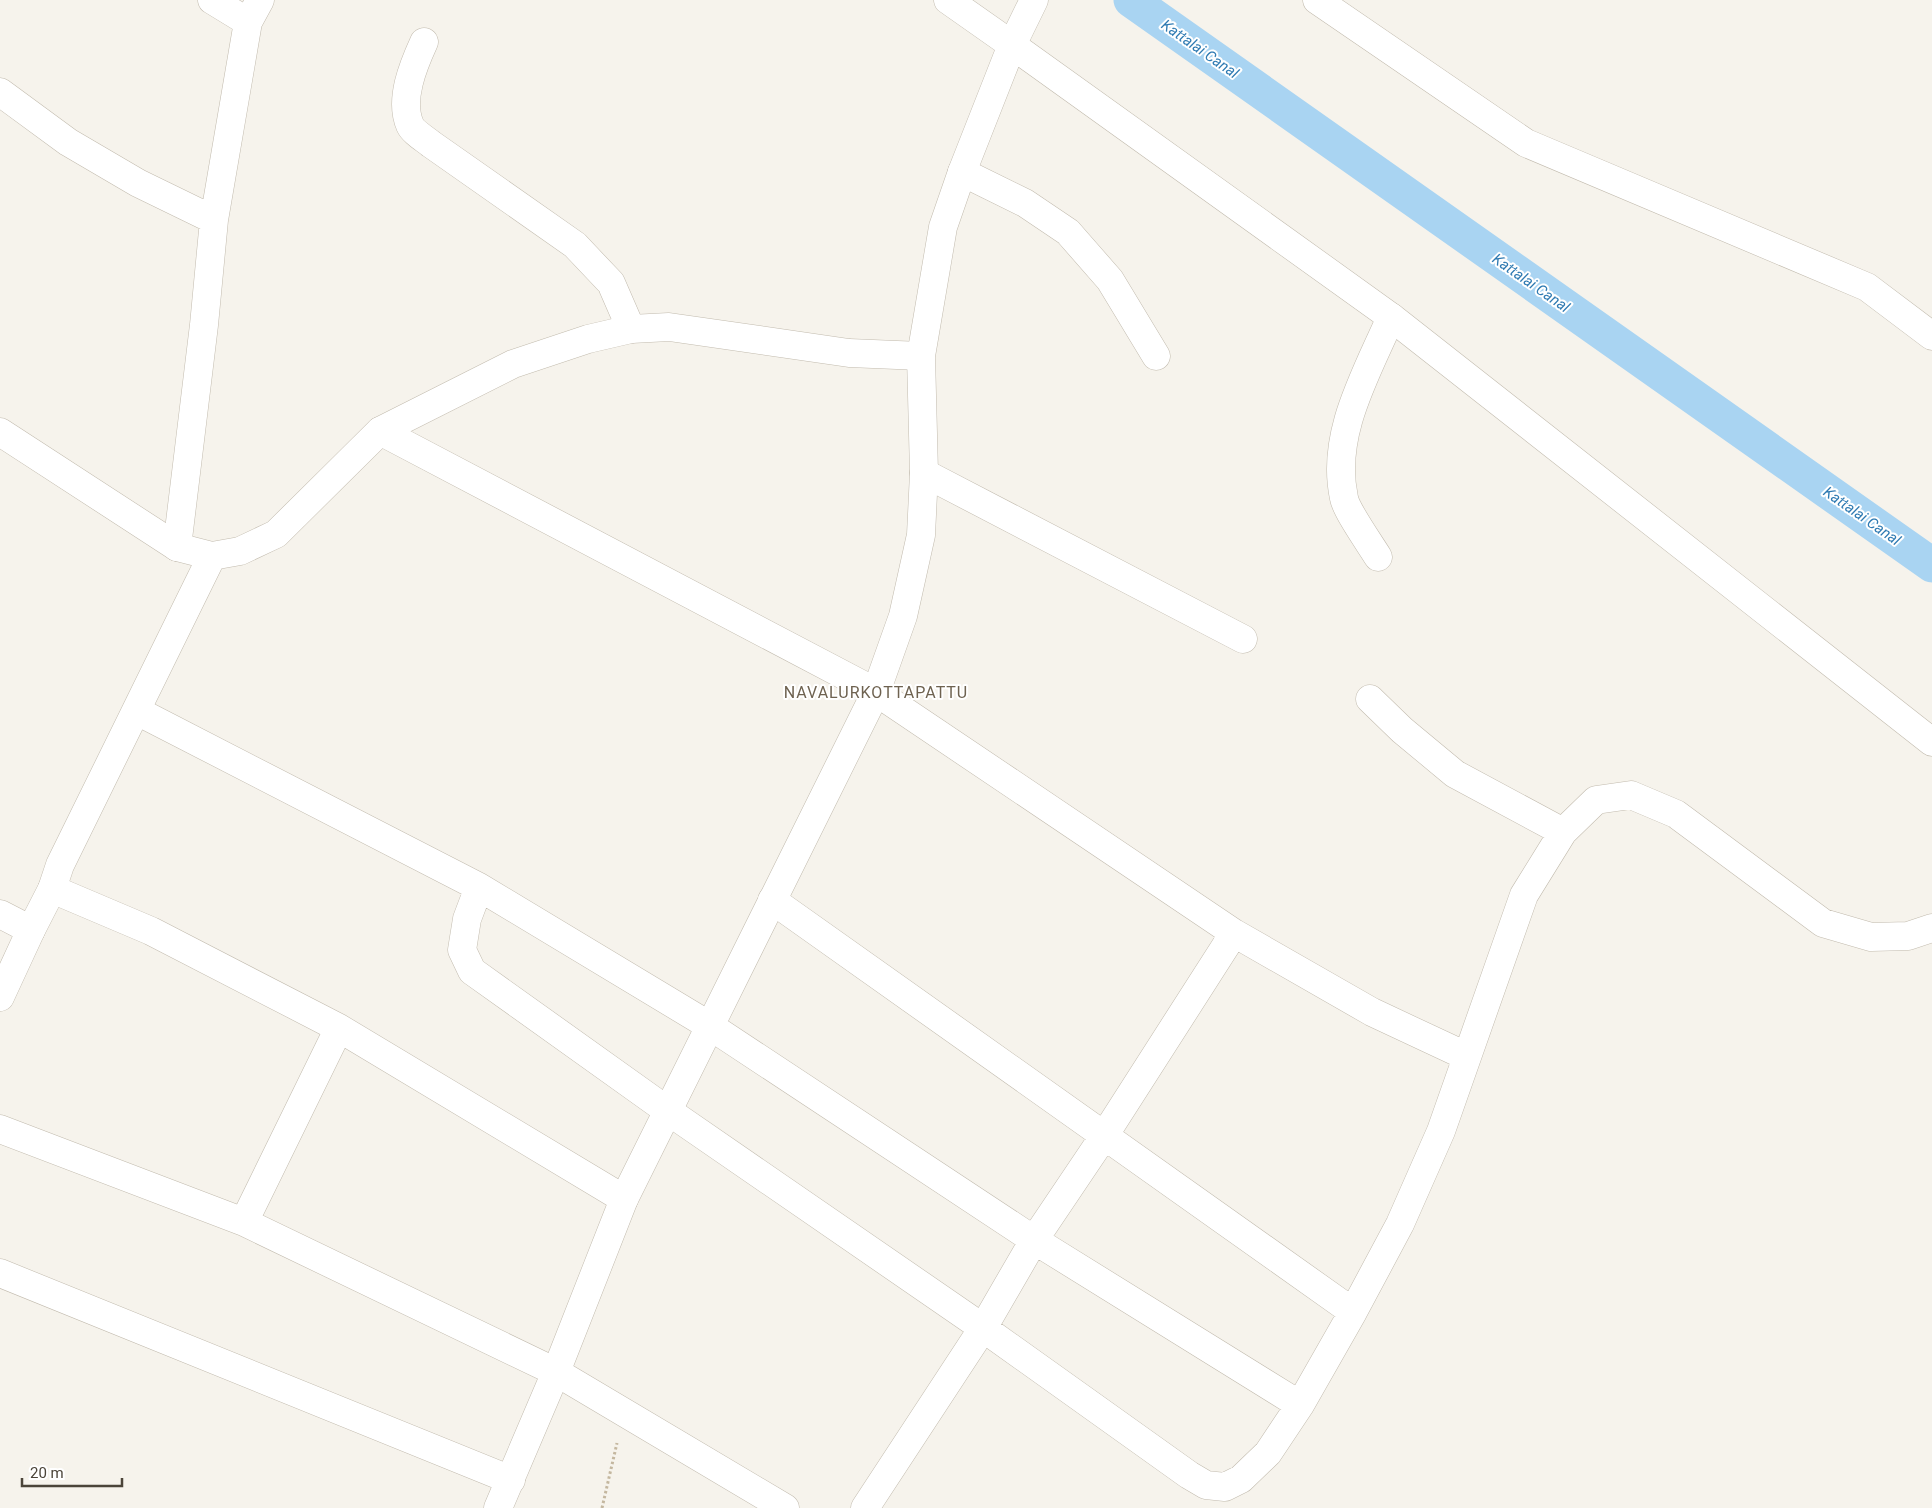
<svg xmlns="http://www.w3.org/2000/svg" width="1932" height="1508" font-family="Roboto,sans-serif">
  <rect width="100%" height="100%" fill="#f6f3ec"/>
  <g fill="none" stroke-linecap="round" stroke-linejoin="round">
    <!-- canal -->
    <path stroke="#a9d4f2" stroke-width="35" d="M1131 0 1932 565"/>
    <defs>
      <path id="minor" d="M212 0 248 22
        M948 0 1012 45
        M424 42C413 66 399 100 410 125 413 132 425 139 431 144L575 245 611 283 631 329
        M0 92 68 142 138 183 214 220
        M962 172 1025 203 1068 232 1110 280 1156 356
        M380 431 876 692 1234 933 1372 1012 1466 1056
        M924 473 1243 639
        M177 547 204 325 214 220 248 22 260 0
        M1378 557C1370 544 1346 510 1344 498 1330 434 1367 373 1391 317
        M1370 699 1402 730 1455 774 1563 832
        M137 711 479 887 710 1026 1034 1240 1300 1405
        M479 887 467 919 462 950 472 971 668 1111 983 1328 1189 1475 1206 1485 1225 1487 1241 1479 1268 1453 1300 1405 1353 1312 1400 1224 1441 1131 1524 895 1563 832 1596 800 1631 795 1676 814 1823 923 1871 937 1908 936 1932 928
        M52 889 151 931 339 1028 624 1199
        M772 900 1353 1312
        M0 914 31 930
        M0 1129 244 1222 556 1372 785 1508
        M244 1222 339 1028
        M0 1273 511 1480
        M865 1508 983 1328 1034 1240 1104 1136 1234 933"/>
      <path id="tertiary" d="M1317 0 1526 143 1867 287 1932 336
        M1012 45 1391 317 1932 742
        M0 432 177 547 212 556 240 551 276 534 380 431 513 364 588 339 631 329 669 327 849 353 921 356
        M0 997 31 930 52 889 60 865 212 556
        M498 1508 556 1372 624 1199 876 692 903 616 921 535 924 473 921 356 943 227 962 172 1012 45 1034 0"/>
    </defs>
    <!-- minor casing -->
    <use href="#minor" stroke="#c2bbae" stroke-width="29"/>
    <!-- tertiary casing -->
    <use href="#tertiary" stroke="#c2bbae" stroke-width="29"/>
    <!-- path -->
    <path stroke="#c4b79f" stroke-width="3" stroke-dasharray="2.5 2.5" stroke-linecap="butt" d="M602 1508 617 1443"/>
    <!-- minor -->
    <use href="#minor" stroke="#fff" stroke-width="28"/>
    <!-- tertiary -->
    <use href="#tertiary" stroke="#fff" stroke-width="28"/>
  </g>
  <g text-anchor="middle" stroke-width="4" stroke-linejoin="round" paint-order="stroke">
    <!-- water labels -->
    <g font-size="15" font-style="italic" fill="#2e7ab2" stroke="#fff">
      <text transform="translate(1200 49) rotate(35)" y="5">Kattalai Canal</text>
      <text transform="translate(1531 283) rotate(35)" y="5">Kattalai Canal</text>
      <text transform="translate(1862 516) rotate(35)" y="5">Kattalai Canal</text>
    </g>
    <!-- quarter labels -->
    <g font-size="16" letter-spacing="1" fill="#6e6250" stroke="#fff">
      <text x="876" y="698">NAVALURKOTTAPATTU</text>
    </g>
  </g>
  <!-- scale -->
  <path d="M22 1478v8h100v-8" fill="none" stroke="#4b4439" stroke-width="2.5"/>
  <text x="30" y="1478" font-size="15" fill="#4b4439" stroke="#ffffff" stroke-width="4" paint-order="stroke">20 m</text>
</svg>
